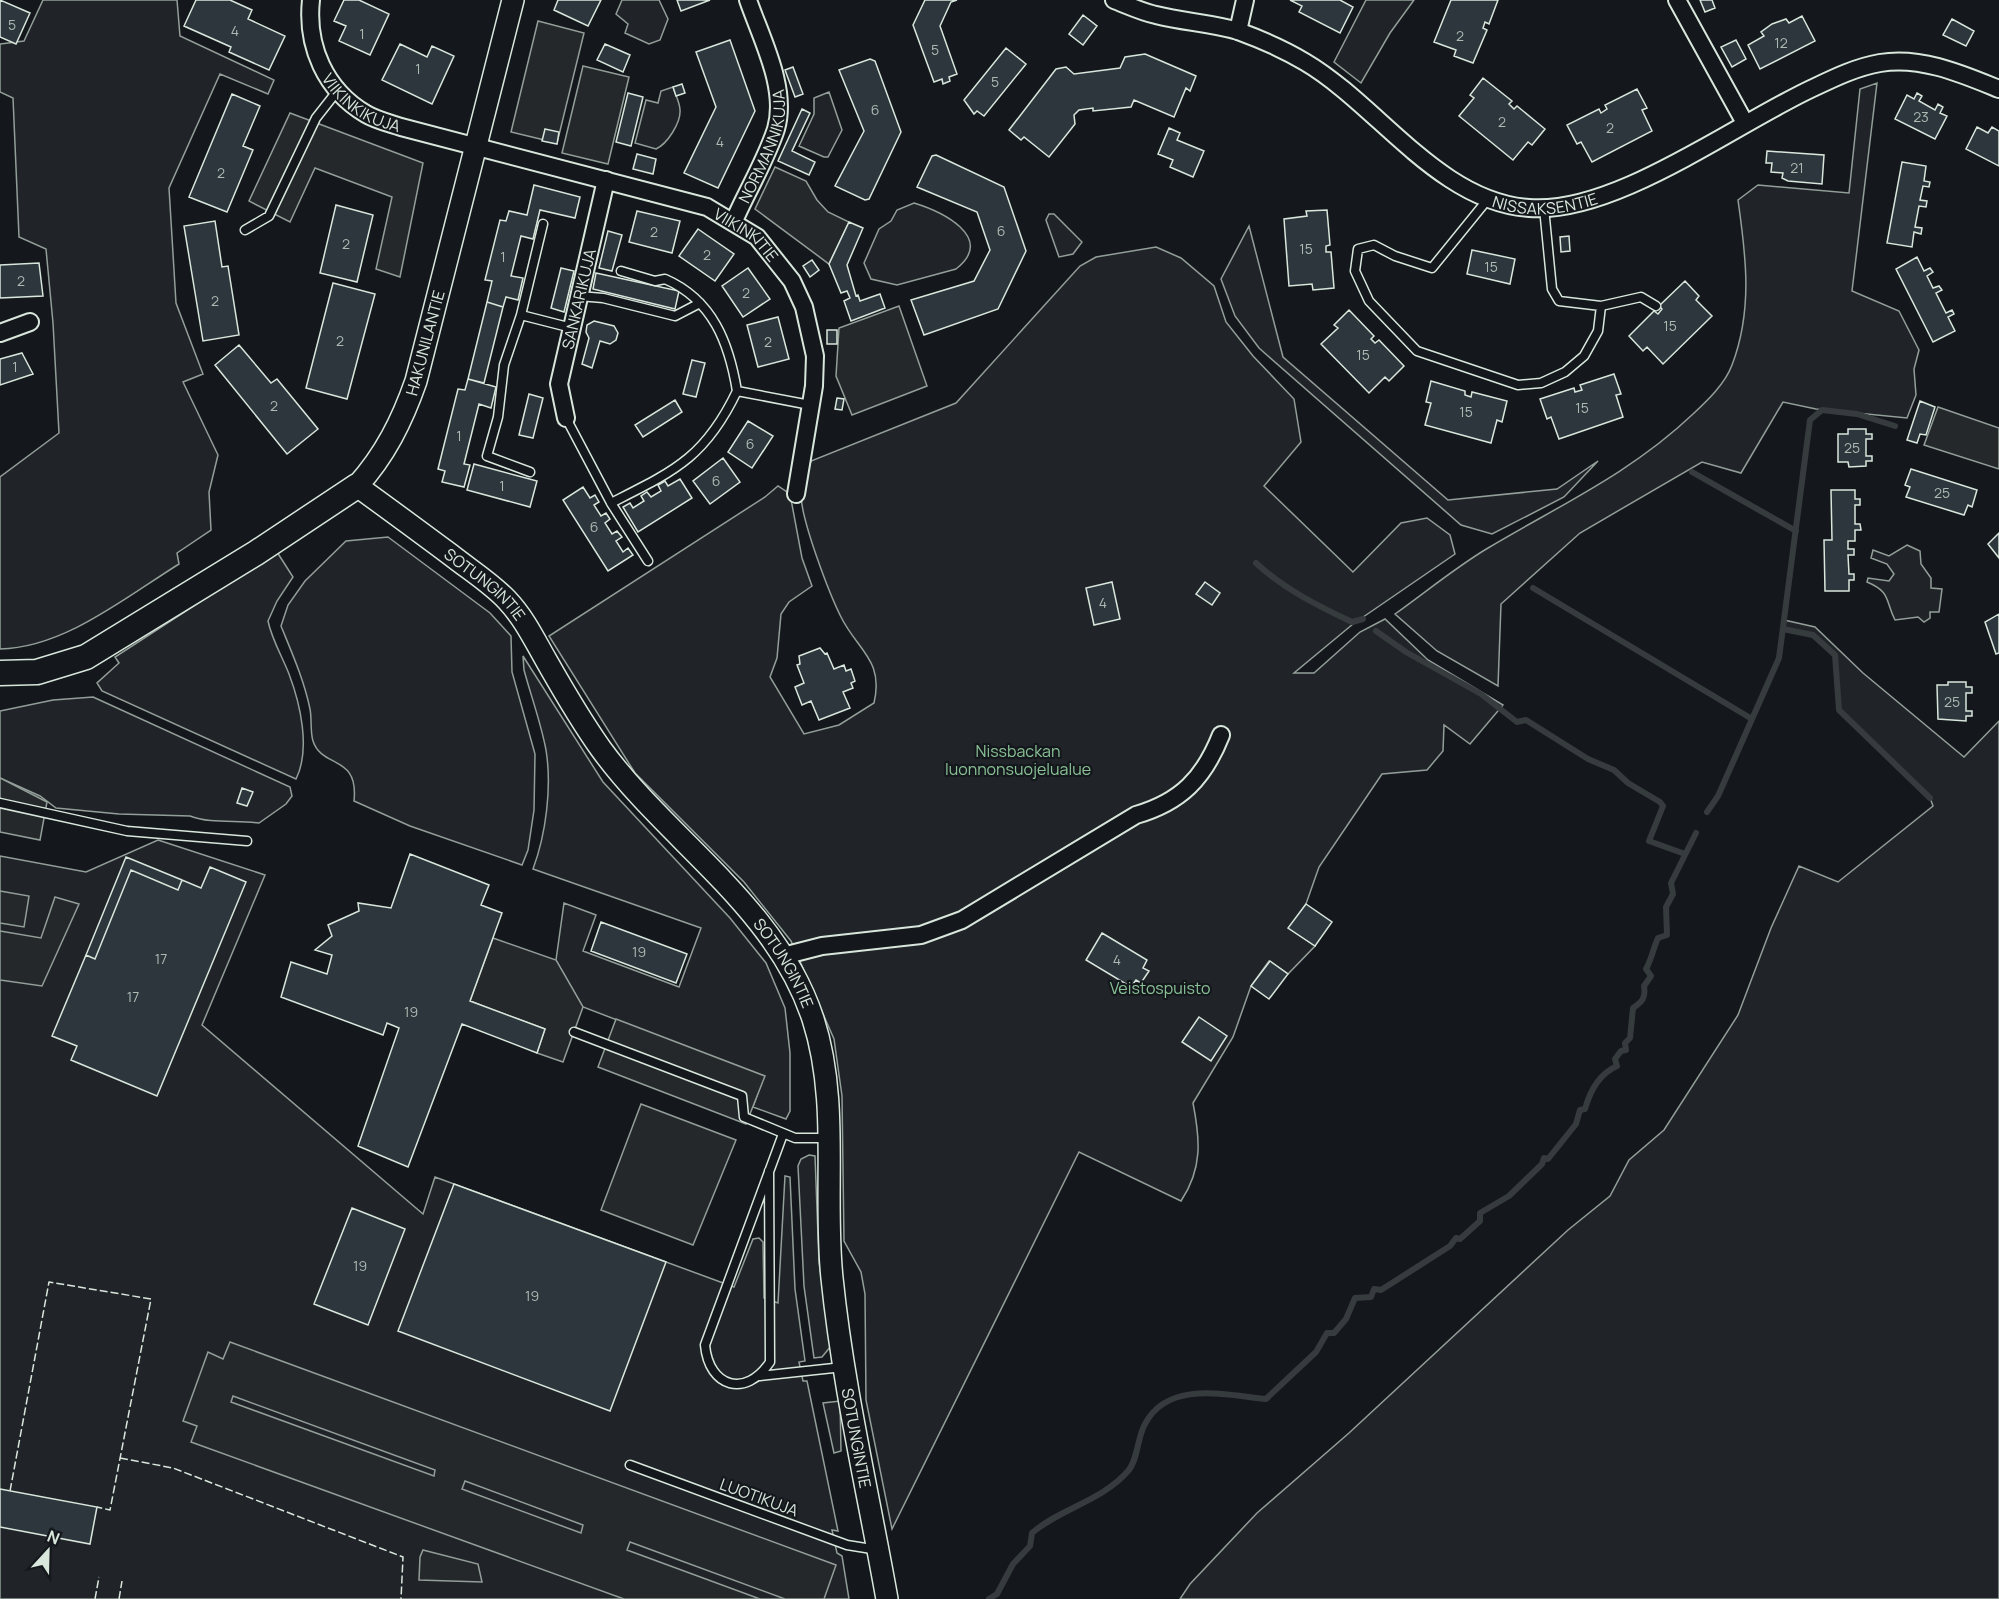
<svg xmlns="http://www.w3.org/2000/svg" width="1999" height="1599" font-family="Manrope,sans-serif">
  <rect width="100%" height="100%" fill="#14181c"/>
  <!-- green -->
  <path fill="#202428" stroke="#939e99" stroke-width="1.5" d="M43 0H177L180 36 274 80 268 94 220 74 169 188 176 303 203 374 183 382 218 455 209 492 211 530 177 553 179 564C126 597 64 648 0 649V477L59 433 53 323 46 249 19 237 13 98 0 92V44L24 41Z
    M622 0H659L668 19 660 40 649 44 625 33 628 24 616 14Z
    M1366 0H1414L1390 33 1361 83 1334 62Z
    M1877 83 1852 291 1899 311 1919 350 1914 369 1916 395 1907 418 1816 409 1783 402 1741 473 1702 462 1580 533 1501 604 1498 686 1437 651 1395 614C1426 592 1456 567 1488 548 1560 505 1631 473 1693 414 1707 401 1725 384 1732 365 1753 310 1746 256 1738 200L1758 185 1849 193 1860 89Z
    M673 87C675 94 680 103 680 110 681 123 667 144 656 149L635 143 646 100 658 103 661 91Z
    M829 92 842 130 828 157H824L799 146 814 114V98Z
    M914 203C940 211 997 237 956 269L897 285 871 279 864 263 879 229 891 221 897 210Z
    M1049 214H1054L1082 242 1073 254 1059 257 1046 220Z
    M1249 226 1283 357 1448 500 1557 489 1598 461 1564 497 1492 534 1461 525 1259 348 1235 316 1221 279Z
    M1156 247 1181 258 1214 286 1226 322 1253 356 1294 399 1301 442 1264 486 1353 572 1401 523 1427 518 1450 535 1455 554 1353 624 1294 673H1314L1360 632 1385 619 1428 660 1503 705 1470 744 1444 725 1443 751 1427 770 1382 774 1319 867 1306 904 1289 928 1315 946 1288 974 1269 961 1251 986 1233 1037 1193 1103C1200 1139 1203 1168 1181 1201L1079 1152 892 1529 866 1400 865 1294 861 1272 844 1241 842 1096 834 1039 791 941 744 882 635 773 549 636 765 497 778 486 790 494 802 558 812 586 789 602 781 614 777 658 770 677 804 734 839 725 874 703C884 660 858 651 841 617 829 593 802 522 801 496 801 485 808 471 811 461L956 403 1080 266 1096 257Z
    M388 537 490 613 511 636 512 672 535 754 534 810 528 850 522 865 410 826 354 801C359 754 322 769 313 741 310 731 312 719 310 709 304 680 292 653 281 626L288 605 305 581 346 541Z
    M1907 545 1920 551 1921 564 1931 578V588L1942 589 1939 612H1930V618L1924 622 1918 617 1895 620C1885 600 1891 592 1867 582L1868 578 1889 581 1894 574 1887 564 1871 558 1873 550 1889 556Z
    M277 552 293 577 277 601 268 621C272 640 282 656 289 674 300 703 311 749 296 779L102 691 97 683 119 663 115 657Z
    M1784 620 1815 627 1863 673 1964 757 1999 721V1599H1180L1190 1584 1257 1513 1349 1433 1568 1230 1610 1196 1629 1160 1664 1130 1738 1015 1771 928 1799 866 1838 882 1933 806 1930 798 1839 710 1835 655 1813 635 1783 629Z
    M523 656 603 782 730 918 766 963 785 1008 790 1053V1111L786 1119 753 1107 764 1076 583 1007 556 960 564 903 596 915 583 951 679 987 701 928 533 869C546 834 552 787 546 750 541 723 531 696 524 670Z
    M93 697 290 787 292 796 286 804 259 823C237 820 210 824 190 816L119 814 56 808 40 796 0 778V711L53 700Z
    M158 840 265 875 202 1025 423 1214 435 1177 734 1287 753 1239 759 1238 763 1242 764 1298 778 1303 785 1176 790 1177 795 1289 805 1361 799 1362 803 1381H807L838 1531 832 1530 837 1553 842 1556 849 1599H0V856L86 872Z
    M809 1155 815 1156 819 1262 831 1346 822 1357 814 1358 804 1286 798 1166 801 1159Z
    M840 1401 841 1451 834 1453 823 1403Z"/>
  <!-- parking -->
  <path fill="#24282b" stroke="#939e99" stroke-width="1.5" fill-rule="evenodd" d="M538 21 584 33 557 143 511 132Z
    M583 66 629 77 608 164 562 153Z
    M290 113 423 163 400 277 376 269 392 197 315 168 290 222 249 201Z
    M775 167 806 181 817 200 828 212 849 222 829 264 755 209Z
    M899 306 927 386 852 415 836 376 839 328Z
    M1938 407 1999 428V469L1924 445Z
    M0 778 47 802 40 840 0 832Z
    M0 891 29 896 24 927 0 923Z
    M55 897 79 904 42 986 0 980V931L41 938Z
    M493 938 556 960 583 1007 563 1062 537 1053 545 1029 470 1001Z
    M616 1019 765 1076 746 1124 598 1067Z
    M641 1104 736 1140 693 1245 601 1210Z
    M230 1342 836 1565 824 1599H785L630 1542 627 1550 760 1599H624L191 1442 197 1426 183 1421 208 1352 223 1359ZM233 1396 435 1470 434 1476 231 1402ZM465 1481 583 1525 581 1533 462 1489Z
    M423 1550 478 1564 482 1582 419 1580 420 1557Z"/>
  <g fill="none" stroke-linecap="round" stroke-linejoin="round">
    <!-- stream -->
    <path stroke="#363b3e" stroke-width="6" d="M1692 472 1796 531
      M1256 563C1284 589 1318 606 1352 622L1363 619
      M1533 588 1752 719
      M1783 629 1813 635 1835 655 1839 710 1930 798
      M1376 631 1406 652 1481 694 1517 722 1526 720 1588 759 1614 770 1628 783 1660 802 1663 806 1649 841 1685 854
      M1707 812 1718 796 1779 658 1810 420 1822 410 1857 414 1895 426
      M989 1599 997 1594 1013 1564 1030 1546 1032 1533C1061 1508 1102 1501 1128 1471 1138 1460 1137 1438 1145 1424 1168 1380 1226 1395 1266 1399L1316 1352 1327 1333H1334L1346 1319 1355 1298 1371 1297 1374 1289 1381 1290 1450 1246 1456 1238 1460 1239 1480 1221V1213L1509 1196 1542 1164 1544 1158 1548 1159 1576 1124 1580 1110 1585 1109C1590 1091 1599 1074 1617 1066L1615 1059 1621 1051 1626 1050 1625 1043 1630 1038 1633 1008C1642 1002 1646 998 1644 986L1651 976 1646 969C1652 958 1653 949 1658 938L1667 935 1666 907 1673 894 1671 883 1696 833"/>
  </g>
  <!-- building -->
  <path fill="#2c363c" stroke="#d8e6dc" stroke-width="1.5" d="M0 0 30 13 16 44 0 37Z
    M196 0H230L252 10 248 19 285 36 269 70 229 52 231 47 184 26Z
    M344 0H359L389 14 370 55 339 41 346 26 334 21Z
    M558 0H601L588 26 554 10Z
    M677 0H710L681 11Z
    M925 0H957L951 2 940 26 957 74 949 77 950 81 943 84 942 79 934 82 913 25Z
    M1290 0H1340L1353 7 1340 33 1299 12 1302 6Z
    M1451 0H1498L1489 24 1485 22 1483 28 1487 30 1473 63 1454 56 1456 50 1434 42Z
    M1700 0H1712L1715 8 1705 12Z
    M1083 15 1097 26 1083 45 1069 34Z
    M1802 16 1815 41 1760 69 1748 45 1764 36 1761 32 1772 24 1786 19 1789 23Z
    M1952 19 1974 31 1966 46 1943 35Z
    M730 40 755 111 718 188 684 173 716 107 696 52Z
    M1736 40 1746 59 1732 67 1721 47Z
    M400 44 427 57 432 46 454 56 432 104 382 80Z
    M605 44 630 55 623 72 597 60Z
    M1006 48 1026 64 984 116 977 111 974 114 964 100Z
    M1145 54 1196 76 1190 91 1186 88 1174 117 1134 100 1131 107 1093 111V108L1079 110 1074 115 1075 124 1049 157 1024 137 1021 140 1009 130 1056 69 1066 67 1074 74 1120 68 1125 57Z
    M870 59 875 61 901 132 869 199 865 200 835 186 864 131 839 70Z
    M793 67 803 94 795 97 785 70Z
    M1483 78 1512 101 1509 104 1514 109 1517 106 1545 129 1532 145 1528 142 1513 160 1459 116 1474 98 1470 95Z
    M682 84 685 93 676 96 673 87Z
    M1637 89 1647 108 1642 110 1652 131 1592 162 1581 142 1577 144 1567 125 1599 109 1601 113 1607 109 1605 105Z
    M628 93 643 97 631 146 616 142Z
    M1917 93 1922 96 1919 101 1935 110 1938 104 1943 107 1940 113 1947 116 1935 139 1895 119 1907 95 1914 99Z
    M232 94 260 106 243 146 253 150 227 212 189 197Z
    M802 109 810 113 792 151 815 162 809 175 778 161Z
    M1977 127 1988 133 1992 127 1999 131V166L1966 149Z
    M1169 128 1180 133 1177 140 1204 151 1193 177 1170 167 1173 160 1158 154Z
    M545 129 559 132 557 144 542 141Z
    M1767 151 1824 155 1822 184 1788 181 1782 178 1783 173 1771 172 1772 163H1766Z
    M637 154 656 159 653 174 633 169Z
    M936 155 1004 187 1026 251 998 309 924 335 911 300 974 281 990 250 977 212 917 187 932 156Z
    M1902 162 1926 166 1924 181 1930 182 1929 187 1923 186 1920 200 1927 201 1926 207 1919 206 1915 227 1922 228 1921 234 1914 232 1912 247 1887 243Z
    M534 185 580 197 575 218 540 210 533 239 521 236 511 276 523 278 518 300 506 297 503 307 487 302 492 281 485 280 500 220 506 221 509 211 527 215Z
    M336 205 373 215 357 282 320 273Z
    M1327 210 1330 245 1326 246V252H1331L1334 288 1313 290 1312 284 1289 286 1284 219 1307 216 1306 211Z
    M637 211 680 221 672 253 629 242Z
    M215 221 222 267 228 266 239 335 203 341 184 226Z
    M849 222 863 228 847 265 856 296 858 295 860 301 880 294 885 308 851 321 844 301 850 298 847 291 841 293 829 264Z
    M698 229 734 254 715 281 679 256Z
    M608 231 622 235 612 271 599 268Z
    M1569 236 1570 251 1561 252 1560 237Z
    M1472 250 1515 259 1510 284 1467 274Z
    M1917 257 1924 271 1930 268 1933 272 1927 276 1933 288 1939 286 1942 290 1936 293 1946 313 1952 310 1954 314 1948 317 1955 331 1933 342 1896 269Z
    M812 260 819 270 810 277 803 266Z
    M39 263 43 296 0 298V265Z
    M561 268 574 271 564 312 551 308Z
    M748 268 770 299 743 317 722 286Z
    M596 273 679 291 675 309 593 289Z
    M1685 281 1699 296 1696 300 1712 316 1663 364 1647 347 1643 351 1629 336 1654 311 1658 314 1662 309 1659 306Z
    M333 283 375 294 347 399 306 388Z
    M487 302 503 307 484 383 468 379Z
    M1349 310 1374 336 1371 339 1375 343 1379 340 1404 366 1389 381 1385 377 1369 393 1321 344 1338 328 1334 325Z
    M778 317 789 359 758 367 747 325Z
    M594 321 614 326 618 333 616 340 610 344 600 341 592 368 582 364 589 338 586 332 587 325Z
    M827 330H837V344H827Z
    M239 345 271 383 277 379 318 429 287 454 215 365Z
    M22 353 33 374 0 385V359Z
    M692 360 705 363 696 397 683 394Z
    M1614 374 1621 394 1616 395 1623 417 1559 439 1551 417 1547 419 1540 399 1574 388 1575 392 1582 390 1580 385Z
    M468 379 496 387 491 408 479 404 464 464 470 465 464 487 442 482 445 471 438 469 458 389 465 390Z
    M1431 381 1465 391V395L1471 397 1472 392 1507 401 1502 422 1497 420 1491 443 1425 425 1431 403 1426 402Z
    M529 394 543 398 533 438 519 435Z
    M837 398 844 399 842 410 835 409Z
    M675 400 682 412 643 437 635 425Z
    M1920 401 1935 407 1926 435 1920 434 1917 443 1907 440Z
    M748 421 773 436 752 468 728 452Z
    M1848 429H1866V434H1872V439H1866V456H1872V461H1866V466L1849 467 1848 462H1838V434H1848Z
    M723 458 740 482 710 504 693 481Z
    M474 464 537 481 530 507 467 490Z
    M1911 469 1977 490 1972 507 1968 505 1964 515 1906 497 1910 487 1905 485Z
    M680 479 692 498 638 532 623 507 630 503 633 508 644 501 641 496 647 492 651 497 661 491 658 485 665 481 668 486Z
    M583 487 590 498 595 495 599 502 594 505 601 516 606 513 610 519 605 523 612 534 617 531 622 537 616 541 623 552 628 548 633 555 608 571 563 500Z
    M1831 490H1855V499H1860V505H1855V524H1860L1861 530H1855V541H1848V549H1854V555H1848L1849 574H1854V580H1849V591H1825L1824 540H1832Z
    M1999 533V558L1988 544Z
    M1112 582 1120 619 1094 625 1086 588Z
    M1205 582 1220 593 1212 605 1196 594Z
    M1999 614V653L1996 654 1985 622Z
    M820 648 825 654 827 653 834 669 844 665 846 671 851 669 855 681 851 683 853 688 843 692 850 708 819 720 811 701 802 705 795 687 804 683 797 665 800 664 799 656Z
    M1948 682H1966V687H1972V693H1966V711H1972V716H1966V721L1938 719 1937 685H1948Z
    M242 788 253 792 247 806 237 803Z
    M410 854 489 885 481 905 502 913 470 1001 545 1029 537 1053 462 1024 408 1167 358 1146 399 1028 387 1023 383 1035 281 997 291 962 327 974 332 955 315 950 332 936 328 925 359 911 358 903 391 908Z
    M126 857 182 880 178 890 131 870 95 959 86 955Z
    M210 867 246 882 157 1096 71 1060 77 1046 52 1036 86 955 95 959 131 870 178 890 182 880 201 888Z
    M1306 904 1332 922 1315 946 1288 928Z
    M601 922 687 954 676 983 591 951Z
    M1102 933 1147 960 1143 968 1149 971 1141 983 1136 980 1131 987 1086 960Z
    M1270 961 1288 974 1269 999 1251 986Z
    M1199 1017 1227 1036 1211 1061 1182 1042Z
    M454 1184 666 1262 610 1411 398 1331Z
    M352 1208 405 1229 368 1325 314 1304Z
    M0 1489 97 1507 90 1544 0 1527Z"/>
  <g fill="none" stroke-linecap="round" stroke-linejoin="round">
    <defs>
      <path id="service" d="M1488 199 1432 268 1395 256 1374 245 1358 249 1355 271 1369 301 1417 351 1518 385 1541 383 1565 372 1584 356 1598 331 1601 306
        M1544 208 1552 289 1559 301 1601 306 1641 297 1656 306
        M543 224 521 315 572 328
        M245 230 269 216 316 118 338 90
        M621 271 655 281 665 279C713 300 729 343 737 391
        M579 296 603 298 675 316 700 303
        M521 315 504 365 498 417 487 456 530 472
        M566 418 611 503
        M648 561 611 503C674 471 705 458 737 391L810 405
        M0 803 127 831 247 841
        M574 1032 742 1096 744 1117 795 1138H828
        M769 1171 770 1362C746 1398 709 1388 705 1345L783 1134
        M760 1376 843 1367
        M630 1465 847 1545 878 1550"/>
      <g id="minor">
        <path id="s1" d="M311 0C306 46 325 90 366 114 376 120 389 123 401 127L707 207 757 237 792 281 804 307 815 356 814 386 796 494"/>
        <path id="s2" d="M1114 0C1127 5 1142 12 1156 15 1183 22 1211 23 1238 31 1260 39 1285 50 1305 62 1378 105 1439 202 1529 208 1615 215 1736 123 1815 87 1836 77 1857 67 1880 63 1921 56 1962 74 1999 89"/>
        <path d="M1677 0 1745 123"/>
        <path d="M1238 31 1245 0"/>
        <path id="s3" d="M734 221C747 191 766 160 776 129 788 88 761 38 748 0"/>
        <path d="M0 333 30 322"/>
        <path id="s4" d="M566 418 559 384 606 180"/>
        <path d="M783 956 822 946 921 935 962 920 1136 815C1181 802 1204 778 1221 735"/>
      </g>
      <g id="tertiary">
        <path id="s5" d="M513 0 416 381C402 421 385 455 357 486 389 509 420 532 451 555 470 570 491 583 507 600 524 618 534 639 546 660 563 690 581 721 601 749 668 841 776 906 813 1019 840 1102 823 1192 832 1278 843 1386 868 1492 887 1599"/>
      </g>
      <path id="secondary" d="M0 673 37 672 86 657 256 553 357 486"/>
    </defs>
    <!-- service casing -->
    <use href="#service" stroke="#d8e6dc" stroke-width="11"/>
    <!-- minor casing -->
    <use href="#minor" stroke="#d8e6dc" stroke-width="20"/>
    <!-- tertiary casing -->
    <use href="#tertiary" stroke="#d8e6dc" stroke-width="24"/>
    <!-- secondary casing -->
    <use href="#secondary" stroke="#d8e6dc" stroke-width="27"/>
    <!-- service -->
    <use href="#service" stroke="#14181c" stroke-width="8"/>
    <!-- minor -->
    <use href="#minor" stroke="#14181c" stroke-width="16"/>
    <!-- tertiary -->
    <use href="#tertiary" stroke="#14181c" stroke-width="21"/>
    <!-- secondary -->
    <use href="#secondary" stroke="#14181c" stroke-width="24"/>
    <!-- fence -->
    <path stroke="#d8e6dc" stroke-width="1.5" stroke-dasharray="8 3" stroke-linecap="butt" d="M120 1458 173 1468 403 1557 401 1599
      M10 1491 49 1282 151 1299 110 1510 97 1507
      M95 1599 99 1577
      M119 1599 122 1581"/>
  </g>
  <g text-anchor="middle" stroke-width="4.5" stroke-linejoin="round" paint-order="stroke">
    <!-- number labels -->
    <g font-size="14" fill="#adbab4">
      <text x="12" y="30">5</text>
      <text x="235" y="36">4</text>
      <text x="362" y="39">1</text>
      <text x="1460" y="41">2</text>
      <text x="1781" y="48">12</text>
      <text x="935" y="55">5</text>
      <text x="418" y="74">1</text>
      <text x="995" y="87">5</text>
      <text x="875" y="115">6</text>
      <text x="1921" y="122">23</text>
      <text x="1502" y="127">2</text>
      <text x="1610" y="133">2</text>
      <text x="720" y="147">4</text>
      <text x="1797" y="173">21</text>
      <text x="221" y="178">2</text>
      <text x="1001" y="236">6</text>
      <text x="654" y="237">2</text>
      <text x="346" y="249">2</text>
      <text x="1306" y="254">15</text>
      <text x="707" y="260">2</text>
      <text x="503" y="262">1</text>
      <text x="1491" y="272">15</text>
      <text x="21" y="286">2</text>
      <text x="746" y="298">2</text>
      <text x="215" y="306">2</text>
      <text x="1670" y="331">15</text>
      <text x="340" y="346">2</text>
      <text x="768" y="347">2</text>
      <text x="1363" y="360">15</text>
      <text x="15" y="372">1</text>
      <text x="274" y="411">2</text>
      <text x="1582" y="413">15</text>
      <text x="1466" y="417">15</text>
      <text x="459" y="441">1</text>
      <text x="750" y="449">6</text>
      <text x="1852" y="453">25</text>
      <text x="716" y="486">6</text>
      <text x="502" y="491">1</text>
      <text x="1942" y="498">25</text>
      <text x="594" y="532">6</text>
      <text x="1103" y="608">4</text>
      <text x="1952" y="707">25</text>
      <text x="639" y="957">19</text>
      <text x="161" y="964">17</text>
      <text x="1117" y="965">4</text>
      <text x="133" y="1002">17</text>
      <text x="411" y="1017">19</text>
      <text x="360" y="1271">19</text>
      <text x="532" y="1301">19</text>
    </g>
    <!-- street labels -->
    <g font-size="16" fill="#d8e6dc" stroke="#14181c">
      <text dy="6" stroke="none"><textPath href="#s1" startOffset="124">VIIKINKIKUJA</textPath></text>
      <text dy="6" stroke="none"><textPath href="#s3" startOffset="81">NORMANNIKUJA</textPath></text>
      <text dy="6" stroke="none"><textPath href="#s2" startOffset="490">NISSAKSENTIE</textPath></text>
      <text dy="6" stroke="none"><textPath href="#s1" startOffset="536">VIIKINKITIE</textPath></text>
      <text dy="6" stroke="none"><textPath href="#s4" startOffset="122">SANKARIKUJA</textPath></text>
      <text transform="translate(425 343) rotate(-75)" y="6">HAKUNILANTIE</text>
      <text dy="6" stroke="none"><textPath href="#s5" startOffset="676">SOTUNGINTIE</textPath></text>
      <text dy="6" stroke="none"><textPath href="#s5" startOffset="1162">SOTUNGINTIE</textPath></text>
      <text dy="6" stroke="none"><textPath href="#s5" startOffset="1648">SOTUNGINTIE</textPath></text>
      <text transform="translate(759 1497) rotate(20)" y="6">LUOTIKUJA</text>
    </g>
    <!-- park labels -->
    <g font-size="16" fill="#8ac095" stroke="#14181c">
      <text x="1018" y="757">Nissbackan<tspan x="1018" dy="18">luonnonsuojelualue</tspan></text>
      <text x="1160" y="994">Veistospuisto</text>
    </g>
  </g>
  <!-- north arrow -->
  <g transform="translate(48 1551) rotate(22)" stroke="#14181c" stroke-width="4.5" paint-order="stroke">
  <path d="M0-4.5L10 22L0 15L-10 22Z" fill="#d8e6dc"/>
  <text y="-9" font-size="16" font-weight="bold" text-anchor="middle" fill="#d8e6dc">N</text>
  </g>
</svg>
